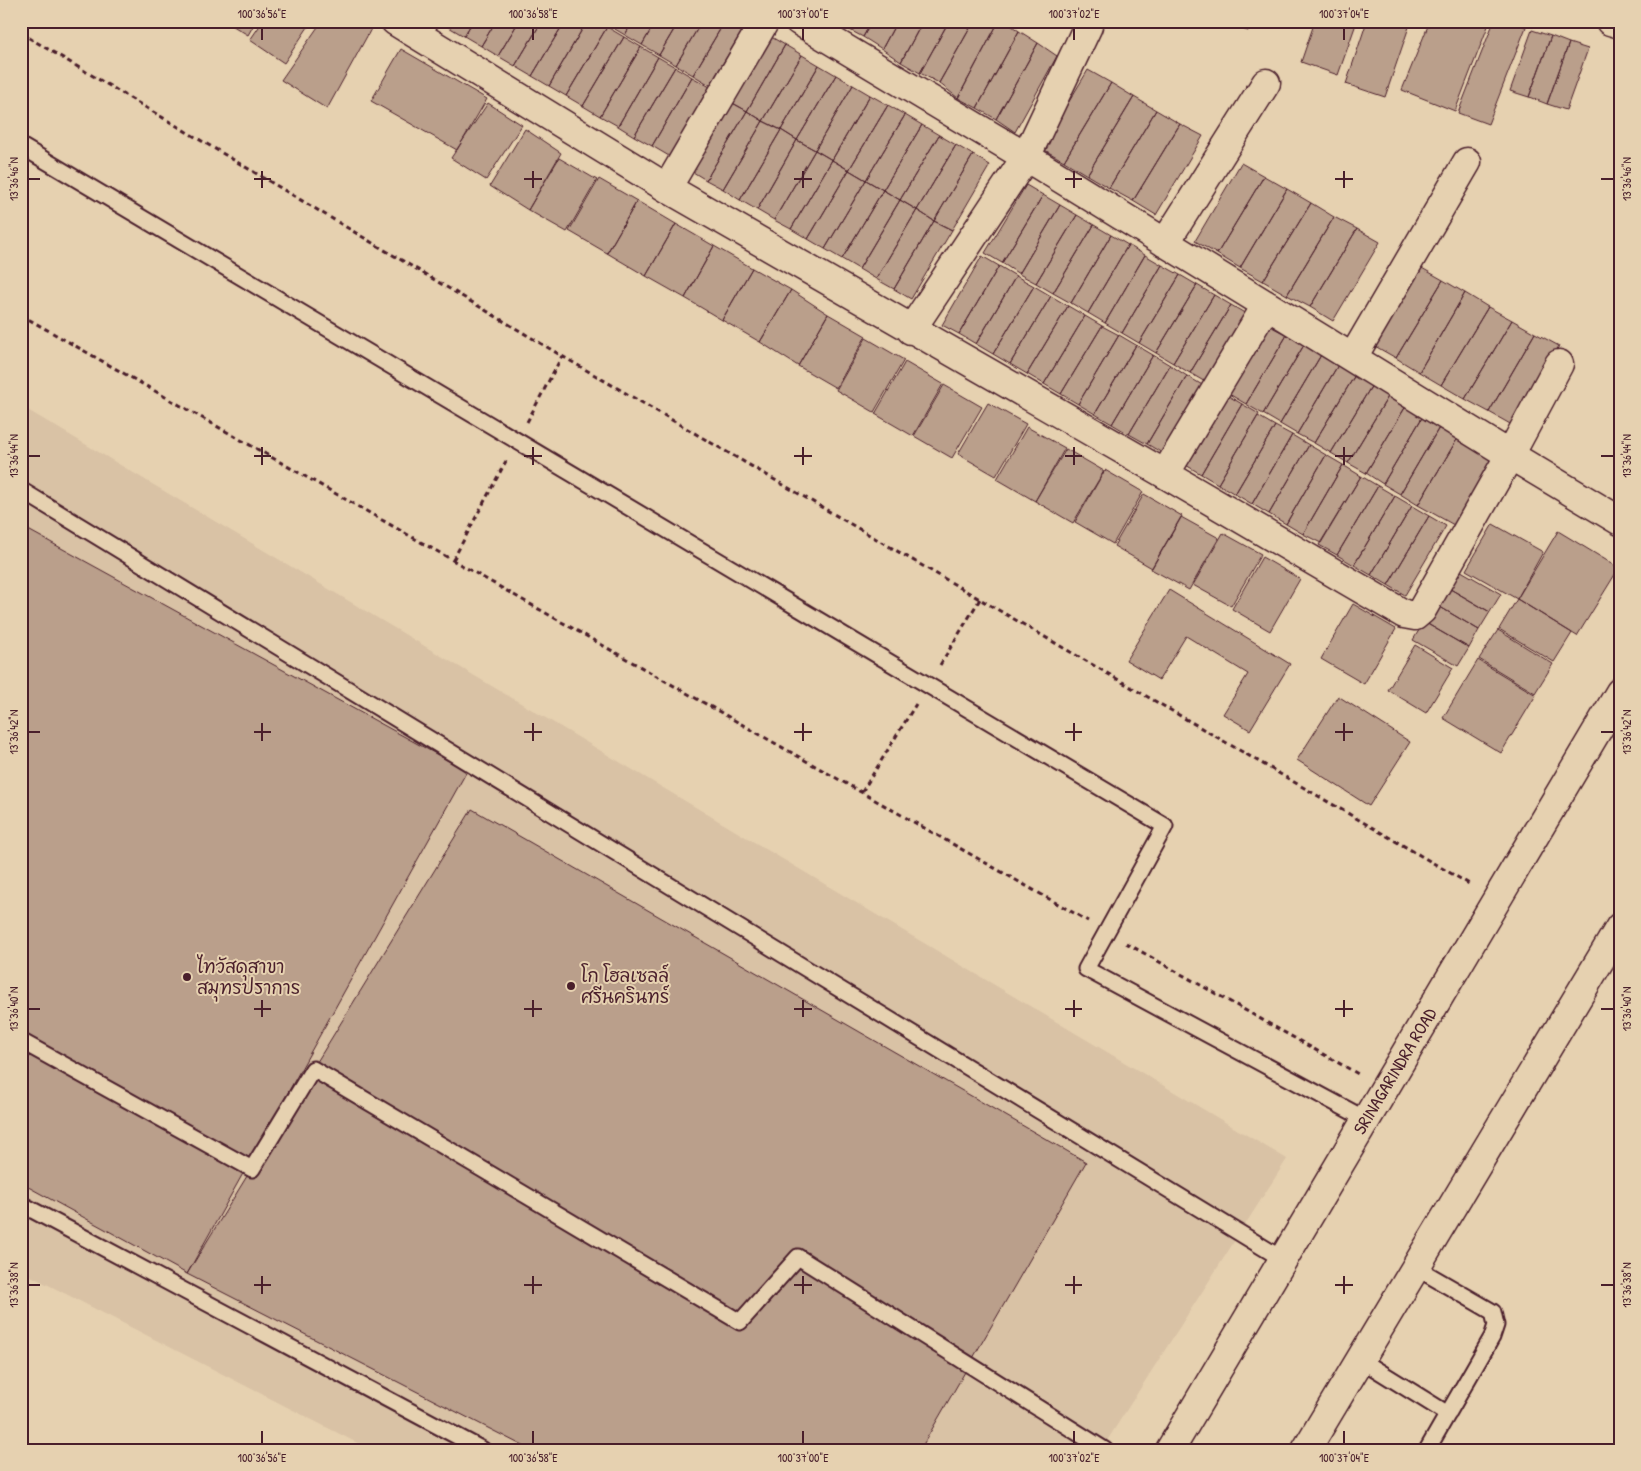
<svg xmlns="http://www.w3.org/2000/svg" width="1641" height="1471" font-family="'Patrick Hand','Playpen Sans Thai',sans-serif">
  <rect width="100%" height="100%" fill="#e6d1b0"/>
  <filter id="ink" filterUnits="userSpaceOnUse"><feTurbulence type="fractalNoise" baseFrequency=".02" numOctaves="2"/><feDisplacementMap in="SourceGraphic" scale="10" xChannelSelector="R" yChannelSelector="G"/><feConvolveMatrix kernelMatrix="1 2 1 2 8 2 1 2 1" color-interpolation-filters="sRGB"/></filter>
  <g filter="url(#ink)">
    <!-- built -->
    <path fill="#d9c2a5" d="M21 406 1287 1159 1101 1450H371L21 1271Z"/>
    <!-- building -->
    <path fill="#ba9f8b" stroke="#4a1f2b" d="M225 21H256L248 35Z
      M263 21H312L284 63 250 40Z
      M322 21H360L371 29 327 109 281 80Z
      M450 21H473L464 36 447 26Z
      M473 21H496L481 46 464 36Z
      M496 21H519L498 56 481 46Z
      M519 21H542L515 66 498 56Z
      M542 21H565L532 76 515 66Z
      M565 21H587L549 86 532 76Z
      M587 21H596L607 27 566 96 549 86Z
      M610 21H633L625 35 608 25Z
      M633 21H656L642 45 625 35Z
      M656 21H679L659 55 642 45Z
      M679 21H702L676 65 659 55Z
      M702 21H725L693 75 676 65Z
      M725 21H748L710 85 693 75Z
      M832 21H847L844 27Z
      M847 21H872L863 37 844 27Z
      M872 21H897L882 49 863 37Z
      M897 21H923L901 62 882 49Z
      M923 21H949L920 73 901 62Z
      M949 21H974L939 83 920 73Z
      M974 21H999L958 98 939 83Z
      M999 21H1005L1019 31 977 108 958 98Z
      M1218 21H1251L1248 31Z
      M1315 21H1357L1338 75 1301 62Z
      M1367 21H1411L1385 97 1346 84Z
      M1430 21H1490L1455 111 1402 90Z
      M1494 21H1511L1526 27 1488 124 1458 113Z
      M607 27 624 37 583 106 566 96Z
      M1532 30 1551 36 1529 97 1510 91Z
      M1019 31 1038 43 996 119 977 108Z
      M768 35 785 45 747 111 729 101Z
      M1551 36 1569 43 1547 104 1529 97Z
      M624 37 641 47 600 116 583 106Z
      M1038 43 1057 56 1015 132 996 119Z
      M1569 43 1588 49 1566 110 1547 104Z
      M785 45 802 55 763 121 747 111Z
      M641 47 658 57 618 126 600 116Z
      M401 49 487 99 457 150 371 101Z
      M802 55 819 65 781 130 763 121Z
      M658 57 675 67 634 136 618 126Z
      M819 65 836 75 797 140 781 130Z
      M675 67 692 77 652 146 634 136Z
      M1088 70 1111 83 1064 161 1041 148Z
      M836 75 853 85 815 150 797 140Z
      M692 77 710 87 669 156 652 146Z
      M1111 83 1134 97 1087 175 1064 161Z
      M853 85 870 95 832 160 815 150Z
      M870 95 888 105 849 170 832 160Z
      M1134 97 1156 110 1109 188 1087 175Z
      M729 101 747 111 706 180 688 169Z
      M488 103 522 125 486 180 451 158Z
      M888 105 905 115 866 180 849 170Z
      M1156 110 1180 124 1133 201 1109 188Z
      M747 111 763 121 723 189 706 180Z
      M905 115 922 125 883 190 866 180Z
      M763 121 781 130 740 200 723 189Z
      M1180 124 1203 136 1156 215 1133 201Z
      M922 125 939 135 900 200 883 190Z
      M525 129 561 153 528 210 490 186Z
      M781 130 797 140 757 210 740 200Z
      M939 135 956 145 917 210 900 200Z
      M797 140 815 150 774 220 757 210Z
      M956 145 973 155 934 221 917 210Z
      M815 150 832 160 791 229 774 220Z
      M973 155 990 165 952 230 934 221Z
      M559 158 597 180 567 232 528 210Z
      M832 160 849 170 808 239 791 229Z
      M1241 163 1264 176 1217 254 1195 241Z
      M849 170 866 180 825 249 808 239Z
      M1264 176 1287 189 1240 268 1217 254Z
      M599 179 637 201 607 253 569 231Z
      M866 180 883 190 842 259 825 249Z
      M1026 185 1043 195 1002 263 985 253Z
      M1287 189 1311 203 1263 281 1240 268Z
      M883 190 900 200 859 269 842 259Z
      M1043 195 1060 205 1019 274 1002 263Z
      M900 200 917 210 876 279 859 269Z
      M637 201 676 224 646 276 607 253Z
      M1311 203 1334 217 1287 295 1263 281Z
      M1060 205 1077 215 1036 283 1019 274Z
      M917 210 934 221 894 289 876 279Z
      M1077 215 1094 225 1053 293 1036 283Z
      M1334 217 1357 229 1310 307 1287 295Z
      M934 221 952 230 911 299 894 289Z
      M676 224 714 246 685 298 646 276Z
      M1094 225 1111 235 1071 303 1053 293Z
      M1357 229 1380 242 1333 321 1310 307Z
      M1111 235 1128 245 1088 313 1071 303Z
      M1128 245 1145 255 1105 323 1088 313Z
      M714 246 752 268 722 320 685 298Z
      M1145 255 1162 265 1122 333 1105 323Z
      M982 256 999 266 959 334 942 325Z
      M1162 265 1180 275 1139 343 1122 333Z
      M999 266 1016 276 976 344 959 334Z
      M1420 267 1443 280 1396 358 1373 345Z
      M752 268 791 290 760 342 722 320Z
      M1180 275 1197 285 1156 353 1139 343Z
      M1016 276 1034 286 993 354 976 344Z
      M1443 280 1465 293 1419 372 1396 358Z
      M1197 285 1214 295 1173 363 1156 353Z
      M1034 286 1051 296 1010 364 993 354Z
      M791 290 828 314 798 366 760 342Z
      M1465 293 1488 307 1441 385 1419 372Z
      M1214 295 1231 305 1190 373 1173 363Z
      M1051 296 1068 306 1027 374 1010 364Z
      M1231 305 1248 315 1207 383 1190 373Z
      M1068 306 1085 316 1044 384 1027 374Z
      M1488 307 1512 320 1465 399 1441 385Z
      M828 314 866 336 836 388 798 366Z
      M1085 316 1102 326 1061 394 1044 384Z
      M1512 320 1535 333 1489 412 1465 399Z
      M1102 326 1119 335 1078 404 1061 394Z
      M1270 326 1287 335 1246 404 1229 394Z
      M1535 333 1559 346 1512 425 1489 412Z
      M1119 335 1136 345 1095 414 1078 404Z
      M1287 335 1304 345 1263 414 1246 404Z
      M866 338 904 360 874 412 836 390Z
      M1136 345 1153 355 1112 424 1095 414Z
      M1304 345 1321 355 1280 424 1263 414Z
      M1153 355 1170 365 1129 434 1112 424Z
      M1321 355 1338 365 1297 434 1280 424Z
      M905 362 943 384 913 436 875 414Z
      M1170 365 1187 376 1147 444 1129 434Z
      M1338 365 1355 375 1314 443 1297 434Z
      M1355 375 1372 385 1331 453 1314 443Z
      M1187 376 1204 386 1164 454 1147 444Z
      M944 385 982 407 952 458 914 436Z
      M1372 385 1389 395 1348 463 1331 453Z
      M1225 394 1242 404 1201 474 1184 464Z
      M1389 395 1406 406 1366 473 1348 463Z
      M988 403 1026 424 996 476 958 454Z
      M1242 404 1259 414 1218 484 1201 474Z
      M1406 406 1423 416 1383 484 1366 473Z
      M1258 416 1275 426 1235 494 1218 484Z
      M1423 416 1440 426 1400 494 1383 484Z
      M1275 426 1292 435 1252 504 1235 494Z
      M1440 426 1459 436 1418 505 1400 494Z
      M1027 427 1065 448 1035 501 997 479Z
      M1292 435 1309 445 1269 514 1252 504Z
      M1459 436 1494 457 1454 525 1418 505Z
      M1309 445 1326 455 1286 524 1269 514Z
      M1066 449 1104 471 1073 523 1035 501Z
      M1326 455 1343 465 1303 534 1286 524Z
      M1343 465 1361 476 1321 543 1303 534Z
      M1105 470 1143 492 1113 544 1075 522Z
      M1361 476 1378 486 1337 555 1319 545Z
      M1378 486 1395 496 1354 565 1337 555Z
      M1144 494 1182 516 1152 568 1114 546Z
      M1395 496 1412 506 1371 575 1354 565Z
      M1412 506 1429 516 1388 585 1371 575Z
      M1429 516 1446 526 1405 595 1388 585Z
      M1181 517 1219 538 1189 590 1151 569Z
      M1493 524 1543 552 1517 599 1466 570Z
      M21 526 467 771 187 1274 21 1183Z
      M1558 531 1619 568 1577 636 1517 599Z
      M1223 533 1261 554 1231 606 1193 585Z
      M1262 557 1300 579 1270 631 1232 609Z
      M1456 568 1501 594 1490 612 1445 586Z
      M1445 586 1490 612 1479 630 1435 604Z
      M1169 590 1290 664 1250 730 1223 714 1248 674 1186 636 1159 680 1126 660Z
      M1517 599 1572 633 1554 662 1499 629Z
      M1353 604 1396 629 1364 684 1321 659Z
      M1435 604 1479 630 1469 648 1424 622Z
      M1424 622 1469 648 1458 666 1413 640Z
      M1498 630 1553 664 1535 693 1479 659Z
      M1415 645 1453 668 1426 713 1388 690Z
      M1478 660 1536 695 1501 753 1443 718Z
      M1338 696 1410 742 1369 806 1297 760Z
      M472 809 1086 1162 920 1450H531L187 1274Z"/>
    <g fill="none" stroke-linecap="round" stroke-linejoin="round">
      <defs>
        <path id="service" d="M21 146 1165 826 1086 969 1367 1120
          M21 490 1284 1260
          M21 1041 252 1169 313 1069 740 1322 798 1257 1105 1450
          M21 1204 483 1450
          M1415 1267 1493 1312 1496 1325 1492 1337 1427 1450
          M1361 1360 1448 1414"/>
        <path id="minor" d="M395 21 416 34
          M424 21 416 34 667 188 1165 474 1404 614 1415 616 1422 610 1510 455 1026 157 799 21
          M667 188 765 21
          M1165 243 1266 83
          M911 330 1026 157 1088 26
          M1353 357 1467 162
          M1559 364 1510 455 1620 521
          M1165 474 1266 306"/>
        <path id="tertiary" d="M1610 21 1620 24"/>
        <path id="primary" d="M1170 1450 1620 692
          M1306 1450 1620 927"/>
      </defs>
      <!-- service casing -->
      <use href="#service" stroke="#4a1f2b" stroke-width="19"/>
      <!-- minor casing -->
      <use href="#minor" stroke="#4a1f2b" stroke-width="31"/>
      <!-- tertiary casing -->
      <use href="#tertiary" stroke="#4a1f2b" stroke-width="31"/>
      <!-- primary casing -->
      <use href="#primary" stroke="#4a1f2b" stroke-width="31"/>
      <!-- path -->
      <path stroke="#4a1f2b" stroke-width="3" stroke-dasharray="5 4" stroke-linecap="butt" d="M21 33 562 356 1471 885
        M21 315 1088 921
        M527 422 562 356
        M453 560 506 461
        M940 665 980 599
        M862 792 916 704
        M1126 943 1360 1075"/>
      <!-- service -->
      <use href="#service" stroke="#e6d1b0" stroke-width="15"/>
      <!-- minor -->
      <use href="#minor" stroke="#e6d1b0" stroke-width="28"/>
      <!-- tertiary -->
      <use href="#tertiary" stroke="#e6d1b0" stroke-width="28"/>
      <!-- primary -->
      <use href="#primary" stroke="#e6d1b0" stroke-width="28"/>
    </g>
  </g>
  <!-- ticks -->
  <path fill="none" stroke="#4a1f2b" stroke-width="2" d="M262 28V40M533 28V40M803 28V40M1074 28V40M1344 28V40M262 171V188M533 171V188M803 171V188M1074 171V188M1344 171V188M28 179H40M254 179H271M524 179H542M794 179H812M1065 179H1082M1335 179H1353M1601 179H1614M262 447V465M533 447V465M803 447V465M1074 447V465M1344 447V465M28 456H40M254 456H271M524 456H542M794 456H812M1065 456H1082M1335 456H1353M1601 456H1614M262 723V741M533 723V741M803 723V741M1074 723V741M1344 723V741M28 732H40M254 732H271M524 732H542M794 732H812M1065 732H1082M1335 732H1353M1601 732H1614M262 1000V1017M533 1000V1017M803 1000V1017M1074 1000V1017M1344 1000V1017M28 1009H40M254 1009H271M524 1009H542M794 1009H812M1065 1009H1082M1335 1009H1353M1601 1009H1614M262 1276V1294M533 1276V1294M803 1276V1294M1074 1276V1294M1344 1276V1294M28 1285H40M254 1285H271M524 1285H542M794 1285H812M1065 1285H1082M1335 1285H1353M1601 1285H1614M262 1431V1444M533 1431V1444M803 1431V1444M1074 1431V1444M1344 1431V1444"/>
  <!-- markers -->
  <g fill="#4a1f2b" stroke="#e6d1b0" stroke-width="2">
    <circle cx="187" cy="977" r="5"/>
    <circle cx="571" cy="986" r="5"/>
  </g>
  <g text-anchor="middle" stroke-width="4" stroke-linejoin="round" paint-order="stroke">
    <!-- poi labels -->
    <g font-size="18" fill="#4a1f2b" stroke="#e6d1b0" text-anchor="start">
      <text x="197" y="973">ไทวัสดุสาขา<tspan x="197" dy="21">สมุทรปราการ</tspan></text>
      <text x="581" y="982">โก โฮลเซลล์<tspan x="581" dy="21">ศรีนครินทร์</tspan></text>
    </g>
    <!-- street labels -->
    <g font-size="18" fill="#4a1f2b" stroke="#e6d1b0">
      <text transform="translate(1395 1071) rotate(-59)" y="6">SRINAGARINDRA ROAD</text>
    </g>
  </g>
  <!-- margin -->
  <rect width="1641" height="1471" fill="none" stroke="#e6d1b0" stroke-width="55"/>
  <rect x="28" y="28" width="1586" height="1416" fill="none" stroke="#4a1f2b" stroke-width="2"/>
  <g font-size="12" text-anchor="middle" fill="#4a1f2b">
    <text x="262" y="18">100°36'56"E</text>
    <text x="533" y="18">100°36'58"E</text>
    <text x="803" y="18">100°37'00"E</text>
    <text x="1074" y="18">100°37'02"E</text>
    <text x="1344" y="18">100°37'04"E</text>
    <text transform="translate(14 179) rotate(-90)" y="4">13°36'46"N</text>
    <text transform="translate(1627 179) rotate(-90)" y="4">13°36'46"N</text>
    <text transform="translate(14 456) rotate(-90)" y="4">13°36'44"N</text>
    <text transform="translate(1627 456) rotate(-90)" y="4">13°36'44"N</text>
    <text transform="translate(14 732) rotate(-90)" y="4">13°36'42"N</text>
    <text transform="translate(1627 732) rotate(-90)" y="4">13°36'42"N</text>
    <text transform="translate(14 1009) rotate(-90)" y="4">13°36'40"N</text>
    <text transform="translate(1627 1009) rotate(-90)" y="4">13°36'40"N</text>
    <text transform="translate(14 1285) rotate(-90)" y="4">13°36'38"N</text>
    <text transform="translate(1627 1285) rotate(-90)" y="4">13°36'38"N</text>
    <text x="262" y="1462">100°36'56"E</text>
    <text x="533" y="1462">100°36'58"E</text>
    <text x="803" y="1462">100°37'00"E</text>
    <text x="1074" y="1462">100°37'02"E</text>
    <text x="1344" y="1462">100°37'04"E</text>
  </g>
</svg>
